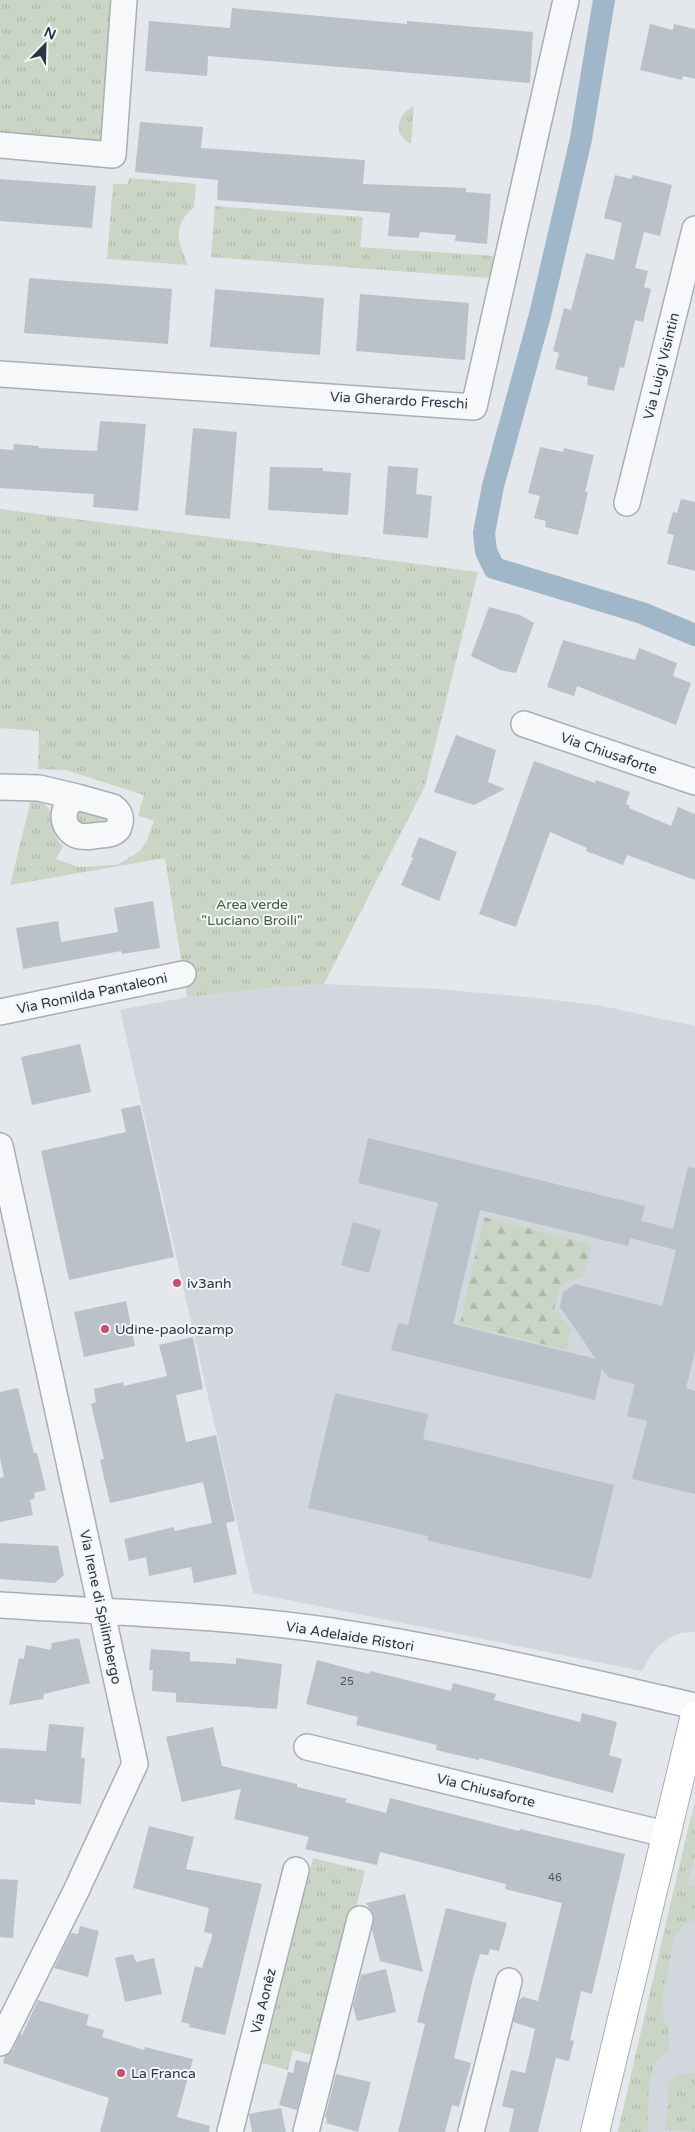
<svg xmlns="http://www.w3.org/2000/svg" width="695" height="2132" font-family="'Varela Round',sans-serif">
  <defs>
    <pattern id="grass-tufts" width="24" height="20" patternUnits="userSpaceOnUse" patternTransform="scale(1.25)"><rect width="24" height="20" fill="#cad5c5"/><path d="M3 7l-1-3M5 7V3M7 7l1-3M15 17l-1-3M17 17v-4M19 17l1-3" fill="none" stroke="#aeb7aa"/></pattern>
    <pattern id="forest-firs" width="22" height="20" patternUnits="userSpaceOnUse" patternTransform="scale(1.25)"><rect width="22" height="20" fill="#cad5c5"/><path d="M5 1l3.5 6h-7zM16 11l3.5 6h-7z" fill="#aeb7aa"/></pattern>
  </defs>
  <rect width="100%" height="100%" fill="#e4e7eb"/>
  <!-- built -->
  <path fill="#d2d6dd" d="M324 984 437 989 537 998 602 1006 695 1026V1632L682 1633 671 1637 661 1644 653 1652 642 1671 253 1593 120 1010 187 997 280 987Z
    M695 1800V2132H618L663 1935Z"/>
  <!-- grass -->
  <path fill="url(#grass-tufts)" d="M0 0H124L113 155 0 145Z
    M414 106 411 144C392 135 397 114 414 106Z
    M129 178 196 184 194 207C171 227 178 241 188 265L107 259 113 184H128Z
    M215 206 363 217 360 247 494 256 490 278 211 257Z
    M0 509 478 572 425 786 324 984 280 987 187 997 165 858 10 885 32 796C65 811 43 828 63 846L56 859 78 867 117 865 140 851 146 843 154 821 138 815 144 795 66 770 38 769 39 731 0 728Z
    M76 808 108 814 113 822 80 828 74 812Z
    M691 1817H695V1857L688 1885 695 1886V1920L683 1925 674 1939 662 2002 663 2019 669 2027 668 2052C644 2057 649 2112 648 2132H618Z
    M313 1858 365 1871 319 2057 293 2050 288 2070 262 2063Z
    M687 2073H695V2131L666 2130 669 2084 676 2076Z"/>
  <!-- forest -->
  <path fill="url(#forest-firs)" d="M484 1217 591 1244 583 1277 561 1284 554 1309 571 1328 566 1350 460 1323Z"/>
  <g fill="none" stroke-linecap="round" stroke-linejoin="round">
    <!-- canal -->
    <path stroke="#a0b7c9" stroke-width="22" d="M604 0 581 139 540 315 493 486 484 533 486 551 494 568 642 613 695 635"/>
  </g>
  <!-- building -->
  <path fill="#bbc1c8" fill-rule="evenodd" d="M232 8 407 24V21L533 32 530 83 208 56 207 76 145 71 149 21 230 28Z
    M650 24 673 30 674 24 695 29V79L683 76 682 80 640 70Z
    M140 122 203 127 201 148 365 160 363 184 466 188V192L491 194 487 244 455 241 456 235 420 232 419 238 388 236 390 213 217 200 218 180 135 172Z
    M615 175 631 179 633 175 672 185 660 236 644 232 635 268 648 271 644 287 651 289 643 322 635 320 624 368 620 367 614 391 587 385 588 377 555 369 559 353 553 351 564 308 571 310 586 253 614 260 622 223 604 218Z
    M0 179 96 186 92 228 0 221Z
    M29 278 172 289 168 344 24 333Z
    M215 289 324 298 320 355 210 347Z
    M360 294 469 303 465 360 356 351Z
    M100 421 146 424 138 511 93 507 94 494 0 488V449L13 450 14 444 39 446V448L97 451Z
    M193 428 237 432 230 519 185 515Z
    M540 447 563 452 564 448 594 455 585 492H588L578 535 545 527 546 521 534 518 540 496 528 493Z
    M388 466 418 468 416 494 432 496 428 538 383 534Z
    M270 467 323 468V471L351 473 348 515 268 510Z
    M681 499 695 502V571L667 564 674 535 667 533 673 512 677 513Z
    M489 607 520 615 534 623 516 673 500 670 471 656Z
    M563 640 635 660 639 648 677 663 673 676 691 683 676 725 577 686 574 696 547 687Z
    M456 735 496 750 488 782 505 789 474 805 434 792Z
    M534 761 595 783 596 780 630 792 626 804 630 806 629 808 671 826 678 807 695 814V880L627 855 623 865 586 851 587 848 550 832 516 927 479 914Z
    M419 837 457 852 439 901 401 885 413 858 411 857Z
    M153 901 160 948 122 954 121 951 23 969 16 928 58 921 61 942 118 932 114 908Z
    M80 1044 91 1092 32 1105 21 1057Z
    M140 1105 174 1257 69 1280 41 1151 126 1132 121 1109Z
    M368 1138 645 1206 641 1221 673 1229 688 1167 695 1168V1352L686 1388 695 1391V1494L632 1479 647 1421 627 1416 635 1384 609 1378 602 1369 595 1400 391 1350 398 1323 408 1325 438 1203 358 1183ZM480 1210 628 1246 630 1238 676 1250 662 1306 575 1284 563 1292 560 1307 596 1359 453 1324Z
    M353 1222 381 1230 369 1273 341 1265Z
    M126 1301 135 1346 84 1357 74 1312Z
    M193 1337 203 1389 176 1395 186 1442 216 1435 235 1521 226 1523 237 1574 194 1583 191 1567 149 1576 146 1557 129 1561 124 1539 174 1527V1531L212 1523 203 1482 110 1503 100 1460 104 1459 91 1404 96 1402 94 1389 123 1382 124 1386 167 1376 159 1345Z
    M18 1388 34 1453H37L46 1490 34 1493 35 1498 30 1500 33 1515 0 1522V1478L4 1477 0 1458V1392Z
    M335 1393 428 1414 423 1439 614 1485 591 1579 427 1540 428 1536 308 1508Z
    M0 1543 58 1546 64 1575 55 1583 0 1579Z
    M79 1638 90 1683 44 1694 43 1699 9 1705 19 1658 24 1659 26 1645 51 1650 52 1643Z
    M151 1649 190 1652V1661L236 1664V1658L282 1664 277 1709 176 1702V1693L152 1691 153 1670H149Z
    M317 1660 369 1674 370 1671 451 1691 453 1683 496 1694 494 1700 580 1722 582 1713 617 1722 609 1755 622 1759 613 1793 479 1758V1760L436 1750 437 1745 356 1725 358 1717 306 1704Z
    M49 1724 84 1727 81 1758H85L81 1804 45 1801 35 1799V1805L0 1802V1748L46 1751Z
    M213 1727 222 1766 297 1784V1787L347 1799 345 1802 386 1813 390 1798 519 1831 520 1829 625 1854 592 1994 581 1991 570 2040 574 2041 569 2061 556 2058 538 2132H509L514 2109 502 2106 511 2070 525 2073 535 2029 513 2022 519 2000 523 1997 538 2001 562 1903 505 1889 506 1884 380 1852 377 1865 305 1849 309 1837 234 1819 241 1789 182 1802 166 1737Z
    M149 1826 194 1837 186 1869 262 1884 225 2035 189 2027 190 2024 181 2022 195 1966 202 1968 212 1937V1934L204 1932 209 1908 133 1888Z
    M0 1879 18 1880 13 1938 0 1937Z
    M405 1894 423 1972 380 1961 372 1930 374 1916 366 1903Z
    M446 1908 507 1923 499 1951 490 1949 488 1955 480 1954 473 1978 454 2058 471 2063 459 2107 452 2105 445 2132H398L425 2024 417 2022Z
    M80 1926 99 1931 88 1977 54 1968 71 1933 78 1934Z
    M133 1954 136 1962 154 1958 162 1994 125 2002 115 1958Z
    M386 1969 396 2012 357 2021 353 2006 361 1975Z
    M38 2000 89 2015 86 2025 104 2030 102 2037 144 2050 145 2047 193 2059 177 2117 210 2126 209 2132H100L109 2098 3 2063 5 2056 13 2050 20 2034 22 2035Z
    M296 2060 309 2063 297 2110 279 2105 288 2072 293 2073Z
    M336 2074 371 2082 358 2132 326 2123 327 2118 325 2117Z
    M281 2108 286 2132H252L249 2114Z"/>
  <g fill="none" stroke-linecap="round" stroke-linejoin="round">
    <defs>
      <path id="street" d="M0 145 113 155 124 0
        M0 374 474 407 566 0
        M627 503 695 229
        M524 724 695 782
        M0 787 39 788 77 797
        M77 797 113 807C121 813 122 820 118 829 113 834 108 835 100 835 93 836 83 838 76 835 60 827 60 805 77 797Z
        M0 1012 183 974
        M0 1146 135 1764 76 1891 0 2043
        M0 1605C117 1613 235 1615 351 1634 467 1652 581 1680 695 1706
        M307 1747 665 1834
        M230 2132 296 1870
        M306 2132 360 1919
        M471 2132 509 1981"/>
      <path id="secondary" d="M595 2132 695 1715"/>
    </defs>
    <!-- street casing -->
    <use href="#street" stroke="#a9aeb5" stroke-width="28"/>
    <!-- secondary casing -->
    <use href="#secondary" stroke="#a9aeb5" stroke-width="30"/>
    <!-- street -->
    <use href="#street" stroke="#f6f8f9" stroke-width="25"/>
    <!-- secondary -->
    <use href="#secondary" stroke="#fff" stroke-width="28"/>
  </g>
  <!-- markers -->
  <g fill="#ca4f6b" stroke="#f3f6f8" stroke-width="2">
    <circle cx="177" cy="1283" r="5"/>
    <circle cx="105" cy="1329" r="5"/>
    <circle cx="121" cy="2073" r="5"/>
  </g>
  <g text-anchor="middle" stroke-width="4" stroke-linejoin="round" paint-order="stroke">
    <!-- number labels -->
    <g font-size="11" fill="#505964">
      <text x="347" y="1685">25</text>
      <text x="555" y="1881">46</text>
    </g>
    <!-- street labels -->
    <g font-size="14" fill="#2c3643" stroke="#f3f6f8">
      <text transform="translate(661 366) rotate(-76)" y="5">Via Luigi Visintin</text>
      <text transform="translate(399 400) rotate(3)" y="5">Via Gherardo Freschi</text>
      <text transform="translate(609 753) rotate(19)" y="5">Via Chiusaforte</text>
      <text transform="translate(92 993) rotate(-12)" y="5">Via Romilda Pantaleoni</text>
      <text transform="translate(101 1607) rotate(78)" y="5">Via Irene di Spilimbergo</text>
      <text transform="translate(350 1636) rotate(9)" y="5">Via Adelaide Ristori</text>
      <text transform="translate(486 1790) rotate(14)" y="5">Via Chiusaforte</text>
      <text transform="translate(263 2001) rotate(-76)" y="5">Via Aonêz</text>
    </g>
    <!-- park labels -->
    <g font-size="14" fill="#435e3a" stroke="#f3f6f8">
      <text x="252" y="909">Area verde<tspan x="252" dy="16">"Luciano Broili"</tspan></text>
    </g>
    <!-- poi labels -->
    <g font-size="14" fill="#2c3643" stroke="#f3f6f8" text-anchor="start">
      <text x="187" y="1288">iv3anh</text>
      <text x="115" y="1334">Udine-paolozamp</text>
      <text x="131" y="2078">La Franca</text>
    </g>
  </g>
  <!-- north arrow -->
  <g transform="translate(45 45) rotate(23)" stroke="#f3f6f8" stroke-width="4" paint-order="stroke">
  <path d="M0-4L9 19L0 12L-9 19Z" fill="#2c3643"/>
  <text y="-8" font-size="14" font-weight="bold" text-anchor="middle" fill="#2c3643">N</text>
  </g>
</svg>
